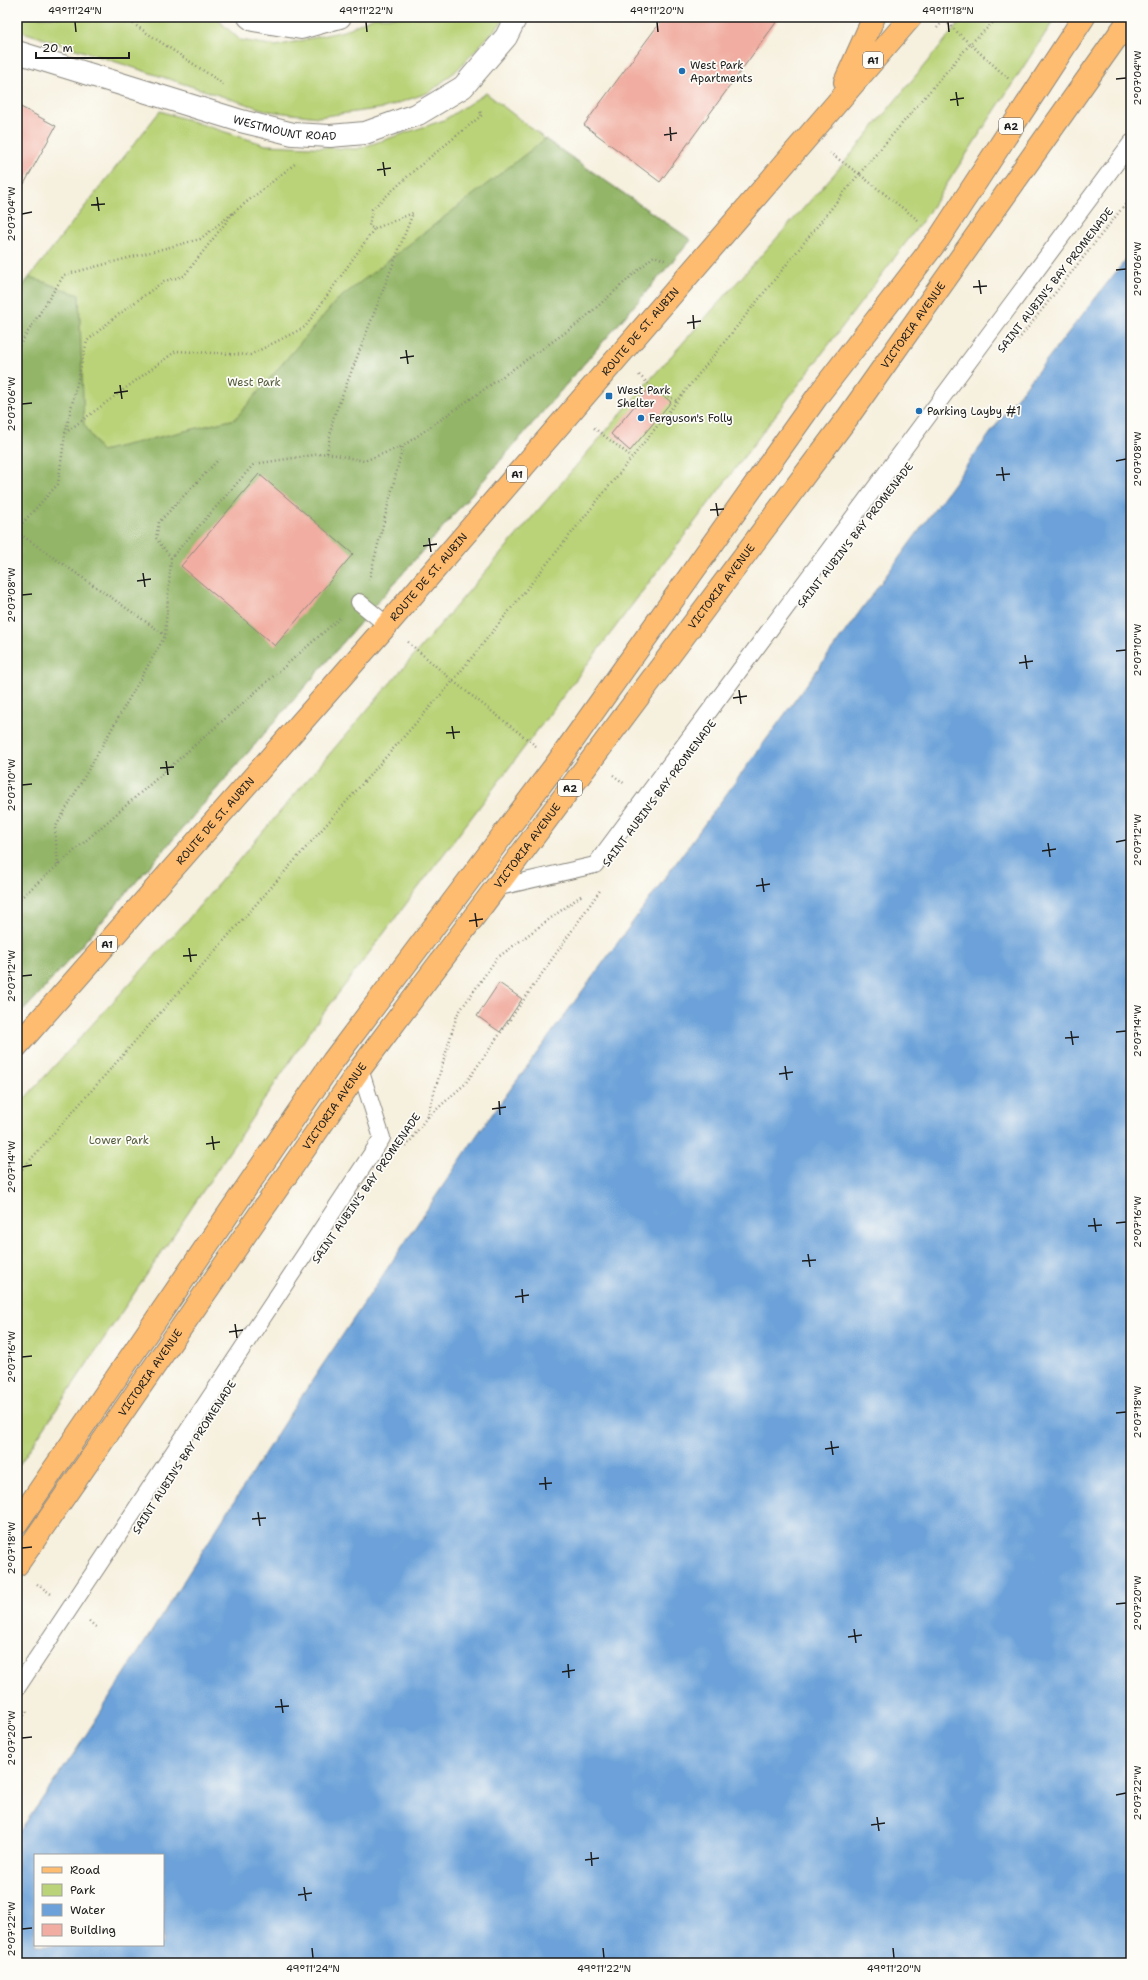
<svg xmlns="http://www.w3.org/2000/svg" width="1148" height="1980" font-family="'Shantell Sans',sans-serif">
  <rect width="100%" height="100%" fill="#fdfcf7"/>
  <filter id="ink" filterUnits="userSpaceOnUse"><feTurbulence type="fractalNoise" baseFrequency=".025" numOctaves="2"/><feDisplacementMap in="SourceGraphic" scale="8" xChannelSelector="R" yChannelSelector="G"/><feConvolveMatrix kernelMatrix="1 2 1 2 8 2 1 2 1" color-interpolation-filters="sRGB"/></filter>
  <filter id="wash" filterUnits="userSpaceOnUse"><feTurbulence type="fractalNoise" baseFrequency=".012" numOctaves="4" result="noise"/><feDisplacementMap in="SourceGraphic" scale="16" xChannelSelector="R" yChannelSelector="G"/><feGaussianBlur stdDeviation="0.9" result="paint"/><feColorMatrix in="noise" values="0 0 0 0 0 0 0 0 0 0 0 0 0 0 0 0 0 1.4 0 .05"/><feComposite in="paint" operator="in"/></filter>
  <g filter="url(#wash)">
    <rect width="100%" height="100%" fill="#f6f0de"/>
    <!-- green -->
    <path fill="#bad378" stroke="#6b784a" d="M17 17H215L240 40 276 46 344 31 374 17H504L502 22 457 70 430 92 384 108 318 117 268 111 17 30Z
      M964 17H1056L926 216 313 1027 17 1468V1107L184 924 647 383 844 163Z
      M486 93 545 139 691 240 41 992 17 1017V293L160 111 266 145 357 149 444 120Z"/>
    <!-- forest -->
    <path fill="#93b568" stroke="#586842" d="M545 139 691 240 41 992 17 1017V293L30 277 79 295 84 424 101 451 235 419 336 301Z"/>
    <!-- water -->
    <path fill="#6ca2d9" stroke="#445f7a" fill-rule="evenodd" d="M1131 253V1963H17V1835L77 1749 289 1415 477 1135 1008 409ZM35 1855H163V1945H35Z"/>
    <g id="blocks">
      <!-- building -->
      <path fill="#f1ada1" d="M664 17H780L660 182 584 125Z
        M17 105 56 126 24 184 17 180Z
        M651 386 671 402 630 451 611 434Z
        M259 474 353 554 275 646 181 566Z
        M499 983 522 999 500 1032 477 1016Z"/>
    </g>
  </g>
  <g filter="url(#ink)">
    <use href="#blocks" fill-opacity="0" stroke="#89867d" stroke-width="1"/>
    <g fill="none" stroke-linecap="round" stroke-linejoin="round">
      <defs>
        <path id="lane" d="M359 602 387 625
          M495 888 595 865 1131 143
          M17 1688 382 1138 360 1069"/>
        <g id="street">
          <path d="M249 17 253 20 301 28 340 17"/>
          <path id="s1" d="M17 52 241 121 293 134 330 136 365 133 418 114 463 87 506 37 516 17"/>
        </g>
        <g id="primary">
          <path d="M845 82 874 17"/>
          <path id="s2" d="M17 1046 387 625 911 17"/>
        </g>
        <g id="highway">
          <path d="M17 1523 333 1061 557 763 819 394 940 237 1084 17"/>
          <path id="s3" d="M17 1565 360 1069 848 417 1131 17"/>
        </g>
      </defs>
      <!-- lane casing -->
      <use href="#lane" stroke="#89867d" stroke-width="18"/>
      <!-- street casing -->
      <use href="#street" stroke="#89867d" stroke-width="24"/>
      <!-- primary casing -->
      <use href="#primary" stroke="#89867d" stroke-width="24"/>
      <!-- highway casing -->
      <use href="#highway" stroke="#89867d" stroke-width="24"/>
      <!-- path -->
      <path stroke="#89867d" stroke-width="2.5" stroke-dasharray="1 3" stroke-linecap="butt" d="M123 17 222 83 224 87
        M937 28 944 20 970 44 999 17
        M918 220 859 174 970 44 1010 80
        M1018 340 1131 197
        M17 349 64 275 200 239 296 163
        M639 375 651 386 677 401
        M594 428 632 457
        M65 433 176 351 250 355 305 327 374 229
        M327 453 333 419 413 213 374 229 369 226 372 209 417 168 482 115 479 110
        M17 529 58 484 65 434 87 341 115 317 164 281 184 276 234 212
        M17 532 165 635
        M171 558 156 538 159 522 219 459
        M369 580 403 446 579 323 654 256 665 260
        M408 642 453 681 536 746
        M613 775 625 784
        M58 865 55 828 165 636 171 558 254 464 327 453 364 461 403 446
        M17 901 341 617
        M428 1117 465 1084 601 889
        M406 1147 427 1117 457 1015 497 958 582 895
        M17 1175 453 681 859 174 830 153
        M37 1584 51 1594
        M89 1621 96 1627
        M17 1725 27 1711"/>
      <!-- lane -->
      <use href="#lane" stroke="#fff" stroke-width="16"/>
      <!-- street -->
      <use href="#street" stroke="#fff" stroke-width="22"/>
      <!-- primary -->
      <use href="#primary" stroke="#febc70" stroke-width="22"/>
      <!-- highway -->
      <use href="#highway" stroke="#febc70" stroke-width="22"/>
    </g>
  </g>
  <!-- ticks -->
  <path fill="none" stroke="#1c1c1c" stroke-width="1.5" d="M75 22 76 32M366 22 367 32M657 22 658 32M948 22 949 32M1116 79 1126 78M956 92 958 106M950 100 964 98M670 127 671 141M664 135 677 133M383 162 385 176M377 170 391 168M97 197 99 211M91 205 105 204M22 214 32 212M1116 270 1126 269M979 280 981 294M973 287 987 286M693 315 694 329M687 323 701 321M406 350 408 364M400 358 414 356M120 385 122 399M114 393 128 391M22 404 32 403M1116 461 1126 459M1002 467 1004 481M996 475 1010 474M716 503 718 516M710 510 724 509M429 538 431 552M423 546 437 544M143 573 145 587M137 581 151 579M22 595 32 594M1116 651 1126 650M1025 655 1027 669M1019 663 1033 661M739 690 741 704M733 698 747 696M452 726 454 739M446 733 460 732M166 761 168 775M160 768 174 767M22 785 32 784M1116 842 1126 840M1048 843 1050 857M1042 851 1056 849M762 878 764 892M756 886 770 884M475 913 477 927M469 921 483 919M189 948 191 962M183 956 197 955M22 976 32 975M1071 1031 1073 1045M1116 1032 1126 1031M1065 1038 1079 1037M785 1066 787 1080M779 1074 793 1072M499 1101 500 1115M492 1109 506 1107M212 1136 214 1150M206 1144 220 1142M22 1167 32 1165M1094 1218 1096 1232M1116 1223 1126 1222M1088 1226 1102 1225M808 1254 810 1267M802 1261 816 1260M522 1289 523 1303M515 1297 529 1295M235 1324 237 1338M229 1332 243 1330M22 1357 32 1356M1116 1413 1126 1412M831 1441 833 1455M825 1449 839 1447M545 1477 546 1490M539 1484 552 1483M258 1512 260 1526M252 1519 266 1518M22 1548 32 1547M1116 1604 1126 1603M854 1629 856 1643M848 1637 862 1635M568 1664 569 1678M562 1672 575 1670M281 1699 283 1713M275 1707 289 1706M22 1738 32 1737M1116 1795 1126 1793M877 1817 879 1831M871 1825 885 1823M591 1852 592 1866M585 1860 599 1858M304 1887 306 1901M298 1895 312 1893M22 1929 32 1928M312 1948 313 1958M603 1948 604 1958M893 1948 894 1958"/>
  <!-- markers -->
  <g fill="#1f6fb2" stroke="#fdfcf7" stroke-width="1.5">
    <circle cx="682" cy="71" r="4"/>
    <rect x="605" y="392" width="8" height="8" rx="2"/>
    <circle cx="919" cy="411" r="4"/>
    <circle cx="641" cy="418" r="4"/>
  </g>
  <g text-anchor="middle" stroke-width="3.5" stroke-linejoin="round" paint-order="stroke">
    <!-- shield labels -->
    <g fill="#fdfcf7" stroke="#605f5e" stroke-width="1">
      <rect x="863" y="52" width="20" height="16" rx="3"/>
      <rect x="999" y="118" width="24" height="16" rx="3"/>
      <rect x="507" y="466" width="20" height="16" rx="3"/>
      <rect x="558" y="780" width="24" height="16" rx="3"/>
      <rect x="97" y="936" width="20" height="16" rx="3"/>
    </g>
    <g font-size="10" font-weight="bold" fill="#1c1c1c">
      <text x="873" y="64">A1</text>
      <text x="1011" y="130">A2</text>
      <text x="517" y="478">A1</text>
      <text x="570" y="792">A2</text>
      <text x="107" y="948">A1</text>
    </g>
    <!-- poi labels -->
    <g font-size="11" fill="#1c1c1c" stroke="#fdfcf7" text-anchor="start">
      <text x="690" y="69">West Park<tspan x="690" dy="13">Apartments</tspan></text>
      <text x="617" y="394">West Park<tspan x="617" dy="13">Shelter</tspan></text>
      <text x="927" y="415">Parking Layby #1</text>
      <text x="649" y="422">Ferguson's Folly</text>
    </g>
    <!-- street labels -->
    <g font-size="11" fill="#1c1c1c" stroke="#fdfcf7">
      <text dy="4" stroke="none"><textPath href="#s1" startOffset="279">WESTMOUNT ROAD</textPath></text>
      <text transform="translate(1055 280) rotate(-52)" y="4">SAINT AUBIN'S BAY PROMENADE</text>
      <text dy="4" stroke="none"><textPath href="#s3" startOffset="1530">VICTORIA AVENUE</textPath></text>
      <text dy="4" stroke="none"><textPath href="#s2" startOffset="948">ROUTE DE ST. AUBIN</textPath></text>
      <text transform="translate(855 535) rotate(-52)" y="4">SAINT AUBIN'S BAY PROMENADE</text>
      <text dy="4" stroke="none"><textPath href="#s2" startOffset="624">ROUTE DE ST. AUBIN</textPath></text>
      <text dy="4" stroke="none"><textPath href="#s3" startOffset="1206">VICTORIA AVENUE</textPath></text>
      <text transform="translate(659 793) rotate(-53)" y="4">SAINT AUBIN'S BAY PROMENADE</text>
      <text dy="4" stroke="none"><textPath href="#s2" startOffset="300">ROUTE DE ST. AUBIN</textPath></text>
      <text dy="4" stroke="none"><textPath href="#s3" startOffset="882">VICTORIA AVENUE</textPath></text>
      <text dy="4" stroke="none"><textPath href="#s3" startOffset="558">VICTORIA AVENUE</textPath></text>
      <text transform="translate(366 1188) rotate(-55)" y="4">SAINT AUBIN'S BAY PROMENADE</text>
      <text dy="4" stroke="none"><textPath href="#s3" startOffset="234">VICTORIA AVENUE</textPath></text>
      <text transform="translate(184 1457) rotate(-57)" y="4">SAINT AUBIN'S BAY PROMENADE</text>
    </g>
    <!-- park labels -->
    <g font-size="11" fill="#535c3c" stroke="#fdfcf7">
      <text x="254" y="386">West Park</text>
      <text x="119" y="1144">Lower Park</text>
    </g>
  </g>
  <!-- margin -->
  <rect width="1148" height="1980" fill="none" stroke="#fdfcf7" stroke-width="44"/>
  <!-- legend -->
  <rect x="34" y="1854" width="130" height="92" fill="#fdfcf7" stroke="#a3a29f"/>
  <rect x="42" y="1867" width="20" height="6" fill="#febc70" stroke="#a3a29f"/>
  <text x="70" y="1874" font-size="12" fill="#1c1c1c">Road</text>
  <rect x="42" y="1884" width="20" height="12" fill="#bad378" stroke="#a3a29f"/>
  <text x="70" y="1894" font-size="12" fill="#1c1c1c">Park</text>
  <rect x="42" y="1904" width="20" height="12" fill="#6ca2d9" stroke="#a3a29f"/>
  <text x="70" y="1914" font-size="12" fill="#1c1c1c">Water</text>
  <rect x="42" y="1924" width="20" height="12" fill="#f1ada1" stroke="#a3a29f"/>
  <text x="70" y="1934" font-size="12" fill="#1c1c1c">Building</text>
  <!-- scale -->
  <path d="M36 52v6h93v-6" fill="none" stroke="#1c1c1c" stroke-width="2"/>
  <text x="42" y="52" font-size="12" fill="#1c1c1c" stroke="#fdfcf7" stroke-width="3" paint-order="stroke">20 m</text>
  <rect x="22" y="22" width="1104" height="1936" fill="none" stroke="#1c1c1c" stroke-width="1.5"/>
  <g font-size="10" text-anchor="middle" fill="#1c1c1c">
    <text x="75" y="14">49°11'24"N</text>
    <text x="366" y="14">49°11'22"N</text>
    <text x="657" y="14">49°11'20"N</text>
    <text x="948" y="14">49°11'18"N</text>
    <text transform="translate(1137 78) rotate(-90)" y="4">2°07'04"W</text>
    <text transform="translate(11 214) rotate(-90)" y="4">2°07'04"W</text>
    <text transform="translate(1137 269) rotate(-90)" y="4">2°07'06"W</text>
    <text transform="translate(11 404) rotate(-90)" y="4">2°07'06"W</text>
    <text transform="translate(1137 459) rotate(-90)" y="4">2°07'08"W</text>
    <text transform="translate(11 595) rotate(-90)" y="4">2°07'08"W</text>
    <text transform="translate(1137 650) rotate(-90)" y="4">2°07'10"W</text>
    <text transform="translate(11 785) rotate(-90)" y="4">2°07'10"W</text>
    <text transform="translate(1137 840) rotate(-90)" y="4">2°07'12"W</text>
    <text transform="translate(11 976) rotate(-90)" y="4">2°07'12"W</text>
    <text transform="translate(1137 1031) rotate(-90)" y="4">2°07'14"W</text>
    <text transform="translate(11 1167) rotate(-90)" y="4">2°07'14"W</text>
    <text transform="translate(1137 1222) rotate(-90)" y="4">2°07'16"W</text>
    <text transform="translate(11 1357) rotate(-90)" y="4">2°07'16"W</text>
    <text transform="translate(1137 1412) rotate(-90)" y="4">2°07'18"W</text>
    <text transform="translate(11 1548) rotate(-90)" y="4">2°07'18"W</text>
    <text transform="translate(1137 1603) rotate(-90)" y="4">2°07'20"W</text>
    <text transform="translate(11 1738) rotate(-90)" y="4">2°07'20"W</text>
    <text transform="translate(1137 1793) rotate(-90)" y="4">2°07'22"W</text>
    <text transform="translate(11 1929) rotate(-90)" y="4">2°07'22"W</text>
    <text x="313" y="1972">49°11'24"N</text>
    <text x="604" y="1972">49°11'22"N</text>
    <text x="894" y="1972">49°11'20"N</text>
  </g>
</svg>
